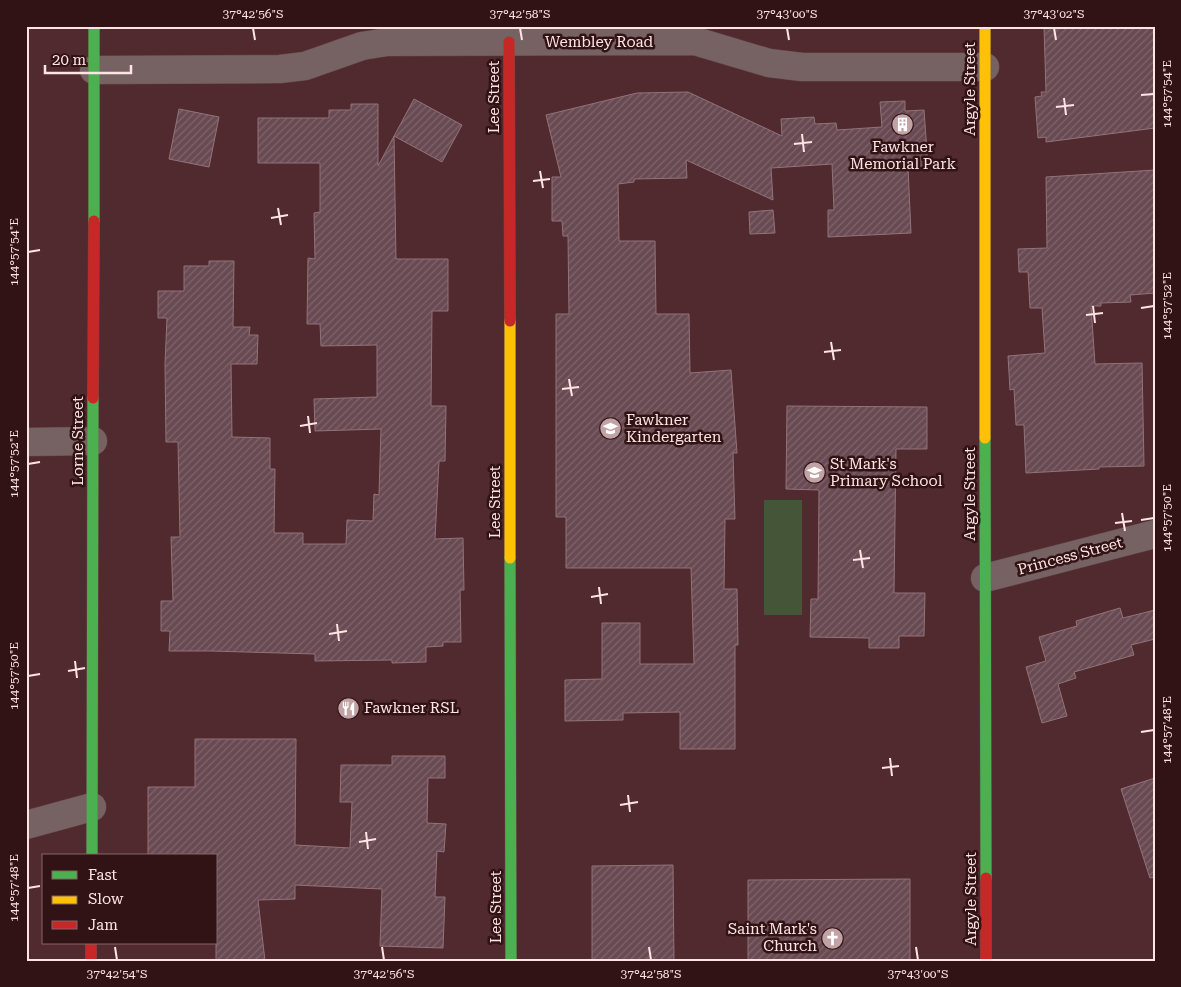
<svg xmlns="http://www.w3.org/2000/svg" width="1181" height="987" font-family="'Roboto Serif',serif">
  <defs>
    <pattern id="building-hatch" width="6" height="6" patternUnits="userSpaceOnUse" patternTransform="scale(1.25)"><rect width="6" height="6" fill="#694a52"/><path d="M-1 1l2-2M0 6l6-6M5 7l2-2" fill="none" stroke="#80646b"/></pattern>
  </defs>
  <rect width="100%" height="100%" fill="#502a2f"/>
  <!-- grass -->
  <path fill="#445538" d="M802 500V615H764V500Z"/>
  <!-- building -->
  <path fill="url(#building-hatch)" stroke="#93737a" d="M1044 26H1155V128L1046 142V137L1038 138 1035 97 1042 96 1041 92H1046Z
    M688 92 782 136 781 119 814 117 815 124 836 123 837 130 882 127 880 102 905 101V111L924 110 928 166 908 167 911 233 828 237V210H834L832 164 771 168 773 200 686 160 687 178 634 179V182L618 184 619 241H655L656 314H689L690 373 731 370 737 453H733L735 519H725L724 589H737L738 645H735V749H680V712L623 713V720L565 721V680L602 679V623H640V664H694L691 568H566V517H556V314H569L568 236H563L562 221H552V177H561L546 115 637 93Z
    M414 99 462 125 442 162 394 136 396 259H448V311H432L431 406H446L445 461H439L435 539 463 538 464 590H460L461 642H443V646L426 647V662L392 663V660L315 661V654L211 651H169L170 631H161V601H173L171 537H180L178 442H166L165 364 167 318H158V291H184V266H209V261H234L233 327H250L249 335H258L257 364H231L232 437 270 438V469H275L274 533H303V544H346L347 520 373 521 374 494 379 495 381 429 315 431 314 399 377 397V345L321 346 320 324H307L308 258 315 259 314 213 320 212V163H258V118H329V110H351V104H378V166Z
    M179 109 219 117 209 167 169 159Z
    M1155 170V293L1130 295 1131 302 1101 303V306H1091L1095 364 1142 363 1144 466 1099 467V469L1026 473 1024 425H1016L1014 389 1010 390 1008 356 1045 353 1042 308H1030L1028 272H1019L1018 249 1047 248 1046 177Z
    M773 210 775 233 750 234 749 212Z
    M787 406 927 407V449H896L894 593H925L924 636H899V648H869V638L810 637 811 599H818L819 490 786 489Z
    M1120 608 1123 618 1155 610V639L1131 645 1134 655 1074 672 1076 678 1058 684 1067 716 1042 723 1026 667 1046 661 1039 637 1077 626 1076 621Z
    M195 739H296L295 845 350 848 352 802H340L341 765H392V756H445V778H428L427 823 446 824 444 852 437 851 435 897H445L443 948 380 946 382 889 295 885V899L258 900 265 961H216V856H148V787H195Z
    M1155 778V877L1150 878 1121 789Z
    M673 865 674 961H592V866Z
    M910 879V961H748V880Z"/>
  <g fill="none" stroke-linecap="round" stroke-linejoin="round">
    <defs>
      <path id="street" d="M94 70 280 69 305 66 362 46 387 42 695 41 769 63 802 67H985
        M26 442 93 441
        M985 578 1155 534
        M26 825 92 807"/>
      <path id="fast" d="M94 221V26
        M985 438 986 878
        M510 558 511 961
        M92 856 93 398"/>
      <path id="slow" d="M985 26V438
        M510 321V558"/>
      <path id="jam" d="M509 42 510 321
        M93 398 94 221
        M986 878V961
        M91 943V961"/>
    </defs>
    <!-- street casing -->
    <use href="#street" stroke="#65474b" stroke-width="29"/>
    <!-- fast casing -->
    <use href="#fast" stroke="#65474b" stroke-width="12"/>
    <!-- slow casing -->
    <use href="#slow" stroke="#65474b" stroke-width="12"/>
    <!-- jam casing -->
    <use href="#jam" stroke="#65474b" stroke-width="12"/>
    <!-- street -->
    <use href="#street" stroke="#766263" stroke-width="28"/>
    <!-- fast -->
    <use href="#fast" stroke="#4caf50" stroke-width="11"/>
    <!-- slow -->
    <use href="#slow" stroke="#ffc107" stroke-width="11"/>
    <!-- jam -->
    <use href="#jam" stroke="#c62828" stroke-width="11"/>
  </g>
  <!-- ticks -->
  <path fill="none" stroke="#ffe4e4" stroke-width="2" d="M253 28 255 40M520 28 522 40M787 28 789 40M1054 28 1056 40M1141 95 1154 94M1064 98 1066 115M1056 107 1074 105M802 134 804 152M794 144 812 142M540 171 543 188M533 181 550 179M278 208 281 225M271 218 288 215M28 252 40 250M1093 306 1095 323M1141 308 1154 306M1086 315 1103 313M831 342 834 360M824 352 841 350M569 379 572 396M562 389 579 387M308 416 310 433M300 426 317 423M28 464 40 462M1122 513 1125 531M1141 520 1154 518M1115 523 1132 521M860 550 863 568M853 560 870 558M599 587 601 604M591 597 608 594M337 624 339 641M329 634 347 631M75 661 77 678M68 671 85 668M28 676 40 674M1141 732 1154 730M890 758 892 776M882 768 899 766M628 795 630 812M620 805 638 802M366 832 368 849M359 842 376 839M28 888 40 886M115 947 117 960M382 947 384 960M649 947 651 960M916 947 918 960"/>
  <!-- icons -->
  <defs>
    <symbol id="building-disc" viewBox="-11 -11 22 22"><circle r="9.5" fill="#c2a3a5" stroke="#321315"/><path d="M-4-6H4V6H1V3H-1V6H-4ZM-2.5-4.3h1.7v1.8h-1.7ZM.8-4.3h1.7v1.8H.8ZM-2.5-1h1.7V.8h-1.7ZM.8-1h1.7V.8H.8Z" fill="#fff"/></symbol>
    <symbol id="school-disc" viewBox="-11 -11 22 22"><circle r="9.5" fill="#c2a3a5" stroke="#321315"/><path d="M0-5L7-2L0 1L-7-2ZM-4 1L0 2.5L4 1V4Q0 6-4 4Z" fill="#fff"/></symbol>
    <symbol id="restaurant-disc" viewBox="-11 -11 22 22"><circle r="9.5" fill="#c2a3a5" stroke="#321315"/><path d="M-5-6h1v4h1v-4h1v4h1v-4h1v5L-1.5 .5V6h-2V.5L-5-1ZM5-6V6H3V1.5H1.5Q1.5-4 5-6Z" fill="#fff"/></symbol>
    <symbol id="church-disc" viewBox="-11 -11 22 22"><circle r="9.5" fill="#c2a3a5" stroke="#321315"/><path d="M-1.2-6h2.4v3.5h3.3v2.4h-3.3V6h-2.4V-.1h-3.3v-2.4h3.3Z" fill="#fff"/></symbol>
  </defs>
  <g fill-rule="evenodd">
    <use href="#building-disc" x="890" y="112" width="25" height="25"/>
    <use href="#school-disc" x="598" y="416" width="25" height="25"/>
    <use href="#school-disc" x="802" y="460" width="25" height="25"/>
    <use href="#restaurant-disc" x="336" y="696" width="25" height="25"/>
    <use href="#church-disc" x="820" y="926" width="25" height="25"/>
  </g>
  <g text-anchor="middle" stroke-width="5" stroke-linejoin="round" paint-order="stroke">
    <!-- street labels -->
    <g font-size="15" fill="#ffe4e4" stroke="#321315">
      <text x="599" y="47">Wembley Road</text>
      <text transform="translate(970 89) rotate(-90)" y="5">Argyle Street</text>
      <text transform="translate(494 97) rotate(-90)" y="5">Lee Street</text>
      <text transform="translate(78 441) rotate(-90)" y="5">Lorne Street</text>
      <text transform="translate(970 494) rotate(-90)" y="5">Argyle Street</text>
      <text transform="translate(495 502) rotate(-90)" y="5">Lee Street</text>
      <text transform="translate(1070 556) rotate(-15)" y="5">Princess Street</text>
      <text transform="translate(971 899) rotate(-90)" y="5">Argyle Street</text>
      <text transform="translate(496 907) rotate(-90)" y="5">Lee Street</text>
    </g>
    <!-- poi labels -->
    <g font-size="15" fill="#ffe4e4" stroke="#321315" text-anchor="start">
      <text x="903" y="152" text-anchor="middle">Fawkner<tspan x="903" dy="17">Memorial Park</tspan></text>
      <text x="626" y="425">Fawkner<tspan x="626" dy="17">Kindergarten</tspan></text>
      <text x="830" y="469">St Mark's<tspan x="830" dy="17">Primary School</tspan></text>
      <text x="364" y="713">Fawkner RSL</text>
      <text x="817" y="934" text-anchor="end">Saint Mark's<tspan x="817" dy="17">Church</tspan></text>
    </g>
  </g>
  <!-- border -->
  <rect width="1181" height="987" fill="none" stroke="#321315" stroke-width="55"/>
  <!-- legend -->
  <rect x="42" y="854" width="175" height="90" fill="#321315" stroke="#846768"/>
  <rect x="52" y="871" width="25" height="8" fill="#4caf50" stroke="#846768"/>
  <text x="88" y="880" font-size="15" fill="#ffe4e4">Fast</text>
  <rect x="52" y="896" width="25" height="8" fill="#ffc107" stroke="#846768"/>
  <text x="88" y="904" font-size="15" fill="#ffe4e4">Slow</text>
  <rect x="52" y="921" width="25" height="8" fill="#c62828" stroke="#846768"/>
  <text x="88" y="930" font-size="15" fill="#ffe4e4">Jam</text>
  <!-- scale -->
  <path d="M45 65v8h86v-8" fill="none" stroke="#ffe4e4" stroke-width="2.5"/>
  <text x="52" y="65" font-size="15" fill="#ffe4e4" stroke="#321315" stroke-width="4" paint-order="stroke">20 m</text>
  <rect x="28" y="28" width="1126" height="932" fill="none" stroke="#ffe4e4" stroke-width="2"/>
  <g font-size="12" text-anchor="middle" fill="#ffe4e4">
    <text x="253" y="18">37°42'56"S</text>
    <text x="520" y="18">37°42'58"S</text>
    <text x="787" y="18">37°43'00"S</text>
    <text x="1054" y="18">37°43'02"S</text>
    <text transform="translate(1167 94) rotate(-90)" y="4">144°57'54"E</text>
    <text transform="translate(14 252) rotate(-90)" y="4">144°57'54"E</text>
    <text transform="translate(1167 306) rotate(-90)" y="4">144°57'52"E</text>
    <text transform="translate(14 464) rotate(-90)" y="4">144°57'52"E</text>
    <text transform="translate(1167 518) rotate(-90)" y="4">144°57'50"E</text>
    <text transform="translate(14 676) rotate(-90)" y="4">144°57'50"E</text>
    <text transform="translate(1167 730) rotate(-90)" y="4">144°57'48"E</text>
    <text transform="translate(14 888) rotate(-90)" y="4">144°57'48"E</text>
    <text x="117" y="978">37°42'54"S</text>
    <text x="384" y="978">37°42'56"S</text>
    <text x="651" y="978">37°42'58"S</text>
    <text x="918" y="978">37°43'00"S</text>
  </g>
</svg>
